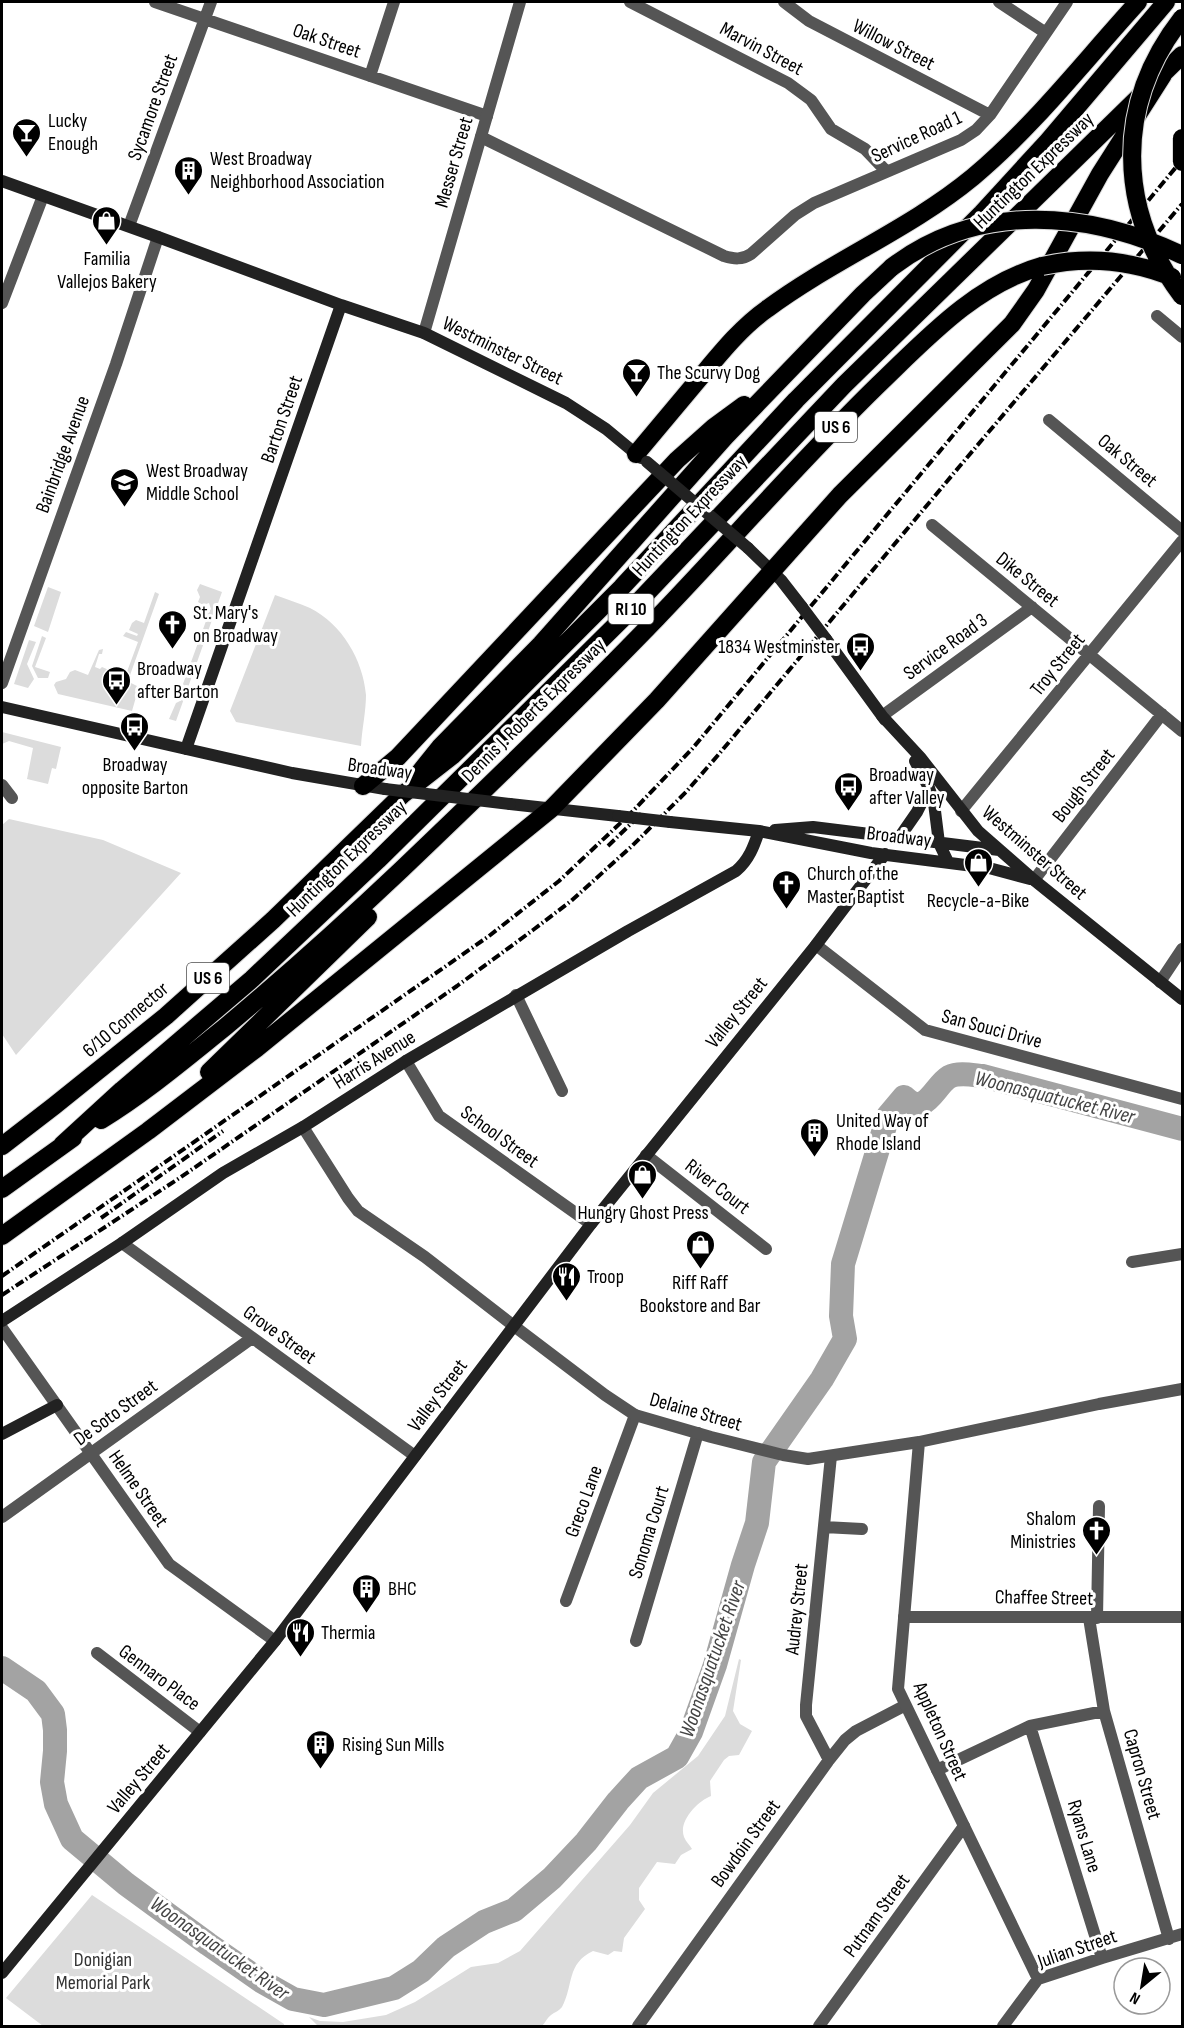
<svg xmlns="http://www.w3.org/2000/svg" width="1184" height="2028" font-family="'Sofia Sans Condensed',sans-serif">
  <rect width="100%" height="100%" fill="#fff"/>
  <!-- green -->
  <path fill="#dcdcdc" d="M200 584 222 592 176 721 169 719 176 703 182 700 186 688 183 684 206 621V615L211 609 209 603 203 605 198 602 200 597 197 590Z
    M48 587 61 592 48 632 34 626Z
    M155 592 159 594 129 678 131 683 137 686 138 690 132 711 58 694 54 685 56 682 66 679 70 672 75 670 88 675 99 650 103 649 102 654H99L95 667 100 669 102 667 125 677 138 642 123 636 126 632 137 636 138 634 129 630 132 623 136 620 144 623Z
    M275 595C286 599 299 603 310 608 342 624 363 660 366 695 366 711 362 729 361 746L236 722 230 711Z
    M42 636 46 638 35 667 50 672 48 678H38L32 666Z
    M29 640 36 642 27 664 34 679 28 688 14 684Z
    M2 732 61 747 56 769 52 768 48 784 27 779 33 748 9 741 2 744Z
    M9 819 103 840 181 873 16 1055 2 1034V825Z
    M739 1659 741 1660 733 1711 740 1724 752 1731 739 1755 729 1756 724 1760 710 1781 711 1796C698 1801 678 1821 684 1837 686 1842 690 1845 692 1849L681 1855 675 1864 657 1862 639 1888V1900L645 1909 624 1938 622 1952 614 1951 608 1955 593 1951C566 1964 574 1985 562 2007 559 2011 555 2012 551 2015 547 2018 545 2023 542 2026H318L309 2017 320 2021 343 2022 386 2015 415 2002 471 1967 498 1963 520 1951 630 1825 653 1793 698 1756 725 1716Z
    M92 1895 284 2024V2026H43L6 1998Z"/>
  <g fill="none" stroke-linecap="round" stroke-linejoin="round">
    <!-- river -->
    <path stroke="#a3a3a3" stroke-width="24" d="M2 1668 36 1691 53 1714 55 1730V1751L52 1782 56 1804 72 1839 126 1884 208 1944 261 1981 293 1999 324 2005 394 1988 421 1971 446 1947 484 1922 514 1910 552 1878 586 1842 618 1801 639 1778 677 1757 691 1732 715 1665 743 1565 757 1523 764 1462 822 1379 845 1339 841 1316 843 1264 888 1116 904 1097C926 1118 934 1086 949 1077 959 1072 972 1075 983 1076L1182 1129"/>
    <defs>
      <path id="motorway" d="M636 454C657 429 677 405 698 380 719 355 740 328 767 309 833 260 910 229 973 177 1035 125 1084 61 1138 2
        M420 772 440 747 541 644 725 437 863 294 892 267
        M363 786 398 757 677 460 714 427 744 405
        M209 1072 368 917
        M101 1120C145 1093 184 1060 224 1028 285 977 344 924 401 870 488 787 574 704 657 618 731 541 801 460 878 385 926 339 975 285 1042 266
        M62 1145 122 1090 252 979 378 860 624 617 844 385 1182 55
        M2 1146 54 1106 166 1016 273 920 402 795 452 756 486 723 622 587 796 400 982 213 1048 141 1166 2
        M2 1189 73 1138
        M2 1236 148 1131 257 1048 551 809 657 700 840 495 1012 324 1036 290 1100 174 1163 75"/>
    </defs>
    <!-- motorway casing -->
    <use href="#motorway" stroke="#dbdbdb" stroke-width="20"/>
    <!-- minor -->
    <path stroke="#555" stroke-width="12" d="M155 2 487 116
      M630 2 788 83 811 100 831 129 865 149 886 171
      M784 2 809 21 990 115
      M999 2 1046 33
      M370 76 394 2
      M481 137 724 256C734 259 742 260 751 254L795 215 814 203 961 140 976 130 990 115 1067 2
      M129 226 211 2
      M2 303 43 196
      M1157 316 1182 337
      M1049 420 1182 531
      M932 525 1182 731
      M2 683 116 364 158 237
      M882 716 1032 607
      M2 785 12 798
      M961 811 1182 541
      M1034 880 1162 714
      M816 945 925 1030 1182 1099
      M1160 982 1182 949
      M516 995 562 1091
      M406 1061 439 1116 591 1224
      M303 1127 348 1198 358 1211 425 1257 514 1326
      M646 1155 766 1249
      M122 1243 415 1456
      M1132 1262 1182 1254
      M2 1328 169 1564 275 1641
      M2 1517 252 1338
      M824 1527 862 1529
      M566 1601 635 1415
      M904 1617H1182
      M1089 1618 1104 1711 1169 1939
      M1097 1618 1099 1506
      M636 1641 698 1433
      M97 1653 200 1732
      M1030 1726 1102 1958
      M829 1760 806 1716V1705L831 1456
      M937 1770 1030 1726 1104 1711
      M638 2026 829 1760 845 1740 856 1731 904 1706
      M819 2026 964 1826 1038 1979
      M1003 2026 1038 1979 1102 1958 1182 1934"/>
    <!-- tertiary -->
    <path stroke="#555" stroke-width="12" d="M424 333 520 2
      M514 1326 605 1395 635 1415 711 1437 783 1455 808 1459 919 1442 1099 1404 1182 1389
      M919 1442 898 1689 964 1826"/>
    <!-- secondary -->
    <path stroke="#222" stroke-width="12" d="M2 181 158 237 341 305 424 333 566 403 606 429 641 458
      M748 548 781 580 802 607
      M826 639 885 720
      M2 707 292 773 385 789
      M882 716 920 757 978 831 1034 880 1182 999
      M186 749 341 305
      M915 761 929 788 934 803 939 843 948 862
      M510 804 618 816
      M670 822 759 831 871 853 989 868 1030 879
      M775 830 813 827 999 850
      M899 838 917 812 929 788
      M2 1321 122 1243 223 1173 303 1127 406 1061 628 931 736 871C749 860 754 846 759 831
      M2 1434 57 1405
      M2 1973 275 1641 591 1224 816 945 885 854"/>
    <!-- motorway -->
    <use href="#motorway" stroke="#000" stroke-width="18"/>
    <!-- rail -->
    <path stroke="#000" stroke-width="4" stroke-dasharray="9 3 1.5 3" stroke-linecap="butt" d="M608 846 643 812
      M101 1218 223 1131
      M2 1276 489 936 559 881 631 813 692 749 1182 160
      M2 1295 181 1177 457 986 533 930 571 901 632 846 686 792 719 754 959 467 1182 204"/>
    <defs>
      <path id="motorway-bridge" d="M1182 18C1115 104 1116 209 1182 296
        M1182 138V162
        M1042 266C1087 256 1130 260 1172 277
        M892 267C979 201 1089 211 1182 255"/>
    </defs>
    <!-- motorway-bridge casing -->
    <use href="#motorway-bridge" stroke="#dbdbdb" stroke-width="20" stroke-linecap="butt"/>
    <!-- secondary-bridge -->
    <path stroke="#222" stroke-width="12" d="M647 462 748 548
      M802 607 826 639
      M385 789 510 804
      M618 816 670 822"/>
    <!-- motorway-bridge -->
    <use href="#motorway-bridge" stroke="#000" stroke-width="18"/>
  </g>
  <!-- icons -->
  <defs>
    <symbol id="bar-pin" viewBox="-11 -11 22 30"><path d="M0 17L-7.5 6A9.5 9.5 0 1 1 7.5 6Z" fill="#000" stroke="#fff"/><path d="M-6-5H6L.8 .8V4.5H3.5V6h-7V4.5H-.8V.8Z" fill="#fff"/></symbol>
    <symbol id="building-pin" viewBox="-11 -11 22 30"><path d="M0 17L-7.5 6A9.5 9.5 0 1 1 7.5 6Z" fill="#000" stroke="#fff"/><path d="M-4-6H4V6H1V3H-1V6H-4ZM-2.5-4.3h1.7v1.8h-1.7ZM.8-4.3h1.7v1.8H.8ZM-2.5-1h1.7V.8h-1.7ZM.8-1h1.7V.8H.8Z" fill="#fff"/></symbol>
    <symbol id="shop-pin" viewBox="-11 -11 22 30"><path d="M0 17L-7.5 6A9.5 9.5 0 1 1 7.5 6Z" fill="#000" stroke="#fff"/><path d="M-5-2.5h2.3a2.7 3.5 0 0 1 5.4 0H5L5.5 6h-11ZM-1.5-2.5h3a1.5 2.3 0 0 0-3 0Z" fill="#fff"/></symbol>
    <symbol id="school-pin" viewBox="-11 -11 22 30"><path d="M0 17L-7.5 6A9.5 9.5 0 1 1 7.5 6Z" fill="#000" stroke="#fff"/><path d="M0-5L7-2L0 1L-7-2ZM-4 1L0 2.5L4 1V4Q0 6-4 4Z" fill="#fff"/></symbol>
    <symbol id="church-pin" viewBox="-11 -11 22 30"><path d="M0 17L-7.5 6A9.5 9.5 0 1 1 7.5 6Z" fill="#000" stroke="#fff"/><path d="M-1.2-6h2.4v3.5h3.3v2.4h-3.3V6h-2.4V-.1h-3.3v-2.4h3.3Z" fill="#fff"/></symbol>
    <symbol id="bus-pin" viewBox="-11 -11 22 30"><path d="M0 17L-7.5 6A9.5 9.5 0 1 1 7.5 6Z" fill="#000" stroke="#fff"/><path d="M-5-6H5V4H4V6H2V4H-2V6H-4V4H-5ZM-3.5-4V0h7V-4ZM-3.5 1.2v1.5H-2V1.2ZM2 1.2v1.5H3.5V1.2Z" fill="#fff"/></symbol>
    <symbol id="restaurant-pin" viewBox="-11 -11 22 30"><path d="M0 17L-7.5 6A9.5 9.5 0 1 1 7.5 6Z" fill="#000" stroke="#fff"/><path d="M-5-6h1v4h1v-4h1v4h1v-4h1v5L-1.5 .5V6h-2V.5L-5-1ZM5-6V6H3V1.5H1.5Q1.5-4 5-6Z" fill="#fff"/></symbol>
  </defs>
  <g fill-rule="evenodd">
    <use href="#bar-pin" x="10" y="116" width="33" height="45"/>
    <use href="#building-pin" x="172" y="154" width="33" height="45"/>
    <use href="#shop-pin" x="90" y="204" width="33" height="45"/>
    <use href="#bar-pin" x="620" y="356" width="33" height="45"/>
    <use href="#school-pin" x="108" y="466" width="33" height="45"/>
    <use href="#church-pin" x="156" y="608" width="33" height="45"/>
    <use href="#bus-pin" x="844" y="630" width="33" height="45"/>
    <use href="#bus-pin" x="100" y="664" width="33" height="45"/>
    <use href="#bus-pin" x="118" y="710" width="33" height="45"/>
    <use href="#bus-pin" x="832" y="770" width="33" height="45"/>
    <use href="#shop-pin" x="962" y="846" width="33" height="45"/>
    <use href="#church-pin" x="770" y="868" width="33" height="45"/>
    <use href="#building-pin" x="798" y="1116" width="33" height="45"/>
    <use href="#shop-pin" x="626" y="1158" width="33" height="45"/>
    <use href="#shop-pin" x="684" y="1228" width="33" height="45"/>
    <use href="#restaurant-pin" x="550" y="1260" width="33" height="45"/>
    <use href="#church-pin" x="1080" y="1514" width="33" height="45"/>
    <use href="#building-pin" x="350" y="1572" width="33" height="45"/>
    <use href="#restaurant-pin" x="284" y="1616" width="33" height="45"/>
    <use href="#building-pin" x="304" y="1728" width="33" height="45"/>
  </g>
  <g text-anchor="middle" stroke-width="6" stroke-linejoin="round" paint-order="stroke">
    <!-- shield labels -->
    <g fill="#fff" stroke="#4c4c4c" stroke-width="1.5">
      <rect x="815" y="412" width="42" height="30" rx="4.5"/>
      <rect x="608.5" y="594" width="45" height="30" rx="4.5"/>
      <rect x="187" y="963" width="42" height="30" rx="4.5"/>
    </g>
    <g font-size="18" font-weight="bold" fill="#000">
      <text x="836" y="433">US 6</text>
      <text x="631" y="615">RI 10</text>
      <text x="208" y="984">US 6</text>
    </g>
    <!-- street labels -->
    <g font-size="20" fill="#000" stroke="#fff">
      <text transform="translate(327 40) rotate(19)" y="7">Oak Street</text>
      <text transform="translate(894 44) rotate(27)" y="7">Willow Street</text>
      <text transform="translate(762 48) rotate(28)" y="7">Marvin Street</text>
      <text transform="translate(152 107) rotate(-70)" y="7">Sycamore Street</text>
      <text transform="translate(916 136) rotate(-25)" y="7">Service Road 1</text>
      <text transform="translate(453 162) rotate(-74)" y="7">Messer Street</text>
      <text transform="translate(1033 170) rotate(-44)" y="7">Huntington Expressway</text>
      <text transform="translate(503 350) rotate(26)" y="7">Westminster Street</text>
      <text transform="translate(281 419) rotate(-71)" y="7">Barton Street</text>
      <text transform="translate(62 454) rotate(-70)" y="7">Bainbridge Avenue</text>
      <text transform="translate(1128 460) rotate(40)" y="7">Oak Street</text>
      <text transform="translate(689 515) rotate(-47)" y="7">Huntington Expressway</text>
      <text transform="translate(1028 579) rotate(39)" y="7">Dike Street</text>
      <text transform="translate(945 646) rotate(-36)" y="7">Service Road 3</text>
      <text transform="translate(1057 664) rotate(-51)" y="7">Troy Street</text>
      <text transform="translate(533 710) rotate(-45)" y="7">Dennis J. Roberts Expressway</text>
      <text transform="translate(380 768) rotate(8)" y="7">Broadway</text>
      <text transform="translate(1083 785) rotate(-52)" y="7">Bough Street</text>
      <text transform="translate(899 836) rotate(7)" y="7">Broadway</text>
      <text transform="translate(1035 852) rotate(41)" y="7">Westminster Street</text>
      <text transform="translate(346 858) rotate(-44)" y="7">Huntington Expressway</text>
      <text transform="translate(736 1012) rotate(-51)" y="7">Valley Street</text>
      <text transform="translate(125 1019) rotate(-40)" y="7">6/10 Connector</text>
      <text transform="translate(992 1028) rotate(15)" y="7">San Souci Drive</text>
      <text transform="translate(374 1059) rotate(-32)" y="7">Harris Avenue</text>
      <text transform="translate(500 1136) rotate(36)" y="7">School Street</text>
      <text transform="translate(718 1186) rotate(38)" y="7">River Court</text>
      <text transform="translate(280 1334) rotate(36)" y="7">Grove Street</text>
      <text transform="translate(437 1395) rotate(-53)" y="7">Valley Street</text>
      <text transform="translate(696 1411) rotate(16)" y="7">Delaine Street</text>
      <text transform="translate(115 1412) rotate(-36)" y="7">De Soto Street</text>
      <text transform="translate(139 1488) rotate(55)" y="7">Helme Street</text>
      <text transform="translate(583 1501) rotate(-70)" y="7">Greco Lane</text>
      <text transform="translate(648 1532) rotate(-73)" y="7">Sonoma Court</text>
      <text transform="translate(1044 1597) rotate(1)" y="7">Chaffee Street</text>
      <text transform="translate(796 1609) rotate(-84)" y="7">Audrey Street</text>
      <text transform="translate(160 1677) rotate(37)" y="7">Gennaro Place</text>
      <text transform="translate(941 1731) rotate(66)" y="7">Appleton Street</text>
      <text transform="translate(1143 1774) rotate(74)" y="7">Capron Street</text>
      <text transform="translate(138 1778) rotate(-50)" y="7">Valley Street</text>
      <text transform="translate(1085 1836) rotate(73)" y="7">Ryans Lane</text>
      <text transform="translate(745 1843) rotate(-54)" y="7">Bowdoin Street</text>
      <text transform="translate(876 1915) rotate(-54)" y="7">Putnam Street</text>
      <text transform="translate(1077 1948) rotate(-19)" y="7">Julian Street</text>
    </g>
    <!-- poi labels -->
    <g font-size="20" fill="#000" stroke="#fff" text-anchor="start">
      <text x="48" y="127">Lucky<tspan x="48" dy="23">Enough</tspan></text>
      <text x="210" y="165">West Broadway<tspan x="210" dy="23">Neighborhood Association</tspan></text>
      <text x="107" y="265" text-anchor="middle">Familia<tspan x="107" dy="23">Vallejos Bakery</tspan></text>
      <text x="657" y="379">The Scurvy Dog</text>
      <text x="146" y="477">West Broadway<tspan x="146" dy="23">Middle School</tspan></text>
      <text x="193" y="619">St. Mary's<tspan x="193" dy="23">on Broadway</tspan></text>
      <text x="840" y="653" text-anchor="end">1834 Westminster</text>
      <text x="137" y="675">Broadway<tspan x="137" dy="23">after Barton</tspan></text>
      <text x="135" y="771" text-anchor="middle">Broadway<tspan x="135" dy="23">opposite Barton</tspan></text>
      <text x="869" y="781">Broadway<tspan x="869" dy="23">after Valley</tspan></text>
      <text x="807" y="880">Church of the<tspan x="807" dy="23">Master Baptist</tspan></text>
      <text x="978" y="907" text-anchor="middle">Recycle-a-Bike</text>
      <text x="836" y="1127">United Way of<tspan x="836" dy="23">Rhode Island</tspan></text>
      <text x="643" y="1219" text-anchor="middle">Hungry Ghost Press</text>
      <text x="587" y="1283">Troop</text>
      <text x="700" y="1289" text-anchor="middle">Riff Raff<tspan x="700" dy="23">Bookstore and Bar</tspan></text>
      <text x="1076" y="1525" text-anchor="end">Shalom<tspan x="1076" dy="23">Ministries</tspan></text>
      <text x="388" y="1595">BHC</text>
      <text x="321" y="1639">Thermia</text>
      <text x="342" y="1751">Rising Sun Mills</text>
    </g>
    <!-- park labels -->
    <g font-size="20" fill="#333" stroke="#fff">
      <text x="103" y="1966">Donigian<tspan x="103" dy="23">Memorial Park</tspan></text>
    </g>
    <!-- water labels -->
    <g font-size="21" font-style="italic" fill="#444" stroke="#fff">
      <text transform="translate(1055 1097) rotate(14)" y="7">Woonasquatucket River</text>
      <text transform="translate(712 1659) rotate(-71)" y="7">Woonasquatucket River</text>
      <text transform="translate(220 1948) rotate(35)" y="7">Woonasquatucket River</text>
    </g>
  </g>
  <!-- border -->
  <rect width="1184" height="2028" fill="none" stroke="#000000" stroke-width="6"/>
  <!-- north arrow -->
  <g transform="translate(1142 1986) rotate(210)"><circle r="28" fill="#ffffff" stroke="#999999" stroke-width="1.5"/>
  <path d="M0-4.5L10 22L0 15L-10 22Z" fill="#000000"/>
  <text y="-9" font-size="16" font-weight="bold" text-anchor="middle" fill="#000000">N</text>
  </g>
</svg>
